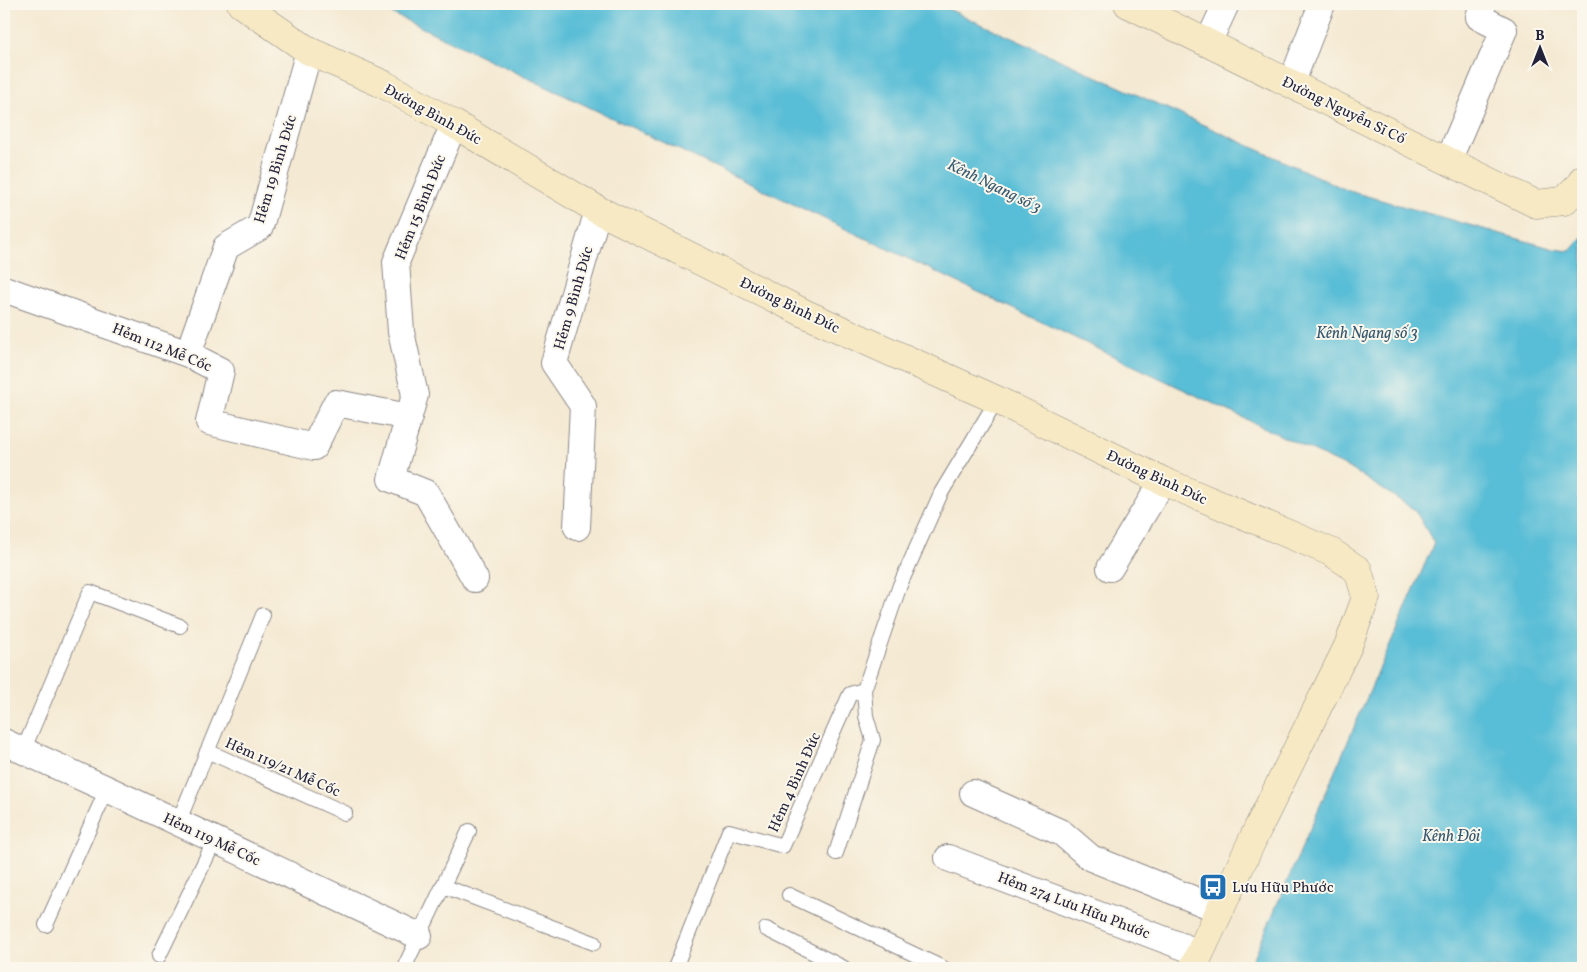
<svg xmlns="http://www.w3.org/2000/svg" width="1587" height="972" font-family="Vollkorn,serif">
  <rect width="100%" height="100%" fill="#fbf7ec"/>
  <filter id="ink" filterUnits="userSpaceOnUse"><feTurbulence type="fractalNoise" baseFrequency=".02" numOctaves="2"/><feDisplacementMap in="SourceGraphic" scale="10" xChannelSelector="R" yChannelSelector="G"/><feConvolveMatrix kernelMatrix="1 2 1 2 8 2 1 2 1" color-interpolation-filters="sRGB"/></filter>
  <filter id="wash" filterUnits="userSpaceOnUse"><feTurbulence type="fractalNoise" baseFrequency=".0096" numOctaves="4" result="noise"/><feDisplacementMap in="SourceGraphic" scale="20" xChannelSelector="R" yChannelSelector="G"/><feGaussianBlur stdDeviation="1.12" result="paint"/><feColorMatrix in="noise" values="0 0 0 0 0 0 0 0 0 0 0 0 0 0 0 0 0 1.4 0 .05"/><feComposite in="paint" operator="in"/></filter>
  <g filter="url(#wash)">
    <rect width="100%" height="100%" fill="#f4e9d2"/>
    <!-- water -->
    <path fill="#58bdd6" stroke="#3d7088" d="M372 4H937L1349 191 1554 249 1570 251 1583 236V968H1253V960L1434 543 1415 510 1351 469Z"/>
  </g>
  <g filter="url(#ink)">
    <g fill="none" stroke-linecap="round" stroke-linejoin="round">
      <defs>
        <path id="lane" d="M23 751 90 592 180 626
          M207 751 345 813
          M178 823 263 615
          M836 853 873 740 866 716 864 690
          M443 886 594 943
          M789 895 943 968
          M46 925 107 789
          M766 929 844 968
          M159 956 215 840
          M404 968 469 831
          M675 968 729 831 783 846 850 694 864 690 900 585 941 493 997 400"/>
        <path id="street" d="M1208 43 1226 4
          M1291 84 1322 4
          M454 124 396 262 401 332 415 395 391 479 426 493 475 579
          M1448 161 1504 30 1479 17 1483 4
          M4 289 188 354 221 371 209 422 314 447 336 403 409 417
          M188 354 226 247 260 227 309 51
          M577 527 583 406 554 363 598 210
          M1110 568 1163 481
          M4 742 107 789 419 936
          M973 793 1062 833 1091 858 1220 910
          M948 858 1200 953"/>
        <path id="secondary" d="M241 4 309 51 385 85 454 124 598 210 806 314 997 400 1163 481 1331 552 1358 570 1366 597 1348 646 1258 828 1193 968
          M1128 4 1536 204 1564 201 1580 185 1583 179"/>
      </defs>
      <!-- lane casing -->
      <use href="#lane" stroke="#8b8686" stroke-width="16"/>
      <!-- street casing -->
      <use href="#street" stroke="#8b8686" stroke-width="28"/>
      <!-- secondary casing -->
      <use href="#secondary" stroke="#8b8686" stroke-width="29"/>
      <!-- lane -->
      <use href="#lane" stroke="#fff" stroke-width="14"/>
      <!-- street -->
      <use href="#street" stroke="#fff" stroke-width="26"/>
      <!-- secondary -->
      <use href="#secondary" stroke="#f6e9c3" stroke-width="28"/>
    </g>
  </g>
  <!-- icons -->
  <defs>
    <symbol id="bus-square" viewBox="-11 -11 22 22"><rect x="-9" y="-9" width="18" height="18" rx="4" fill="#1f6fb2" stroke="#fbf7ec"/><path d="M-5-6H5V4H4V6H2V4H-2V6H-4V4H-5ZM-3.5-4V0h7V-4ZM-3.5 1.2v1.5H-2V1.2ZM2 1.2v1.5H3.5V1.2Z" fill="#fff"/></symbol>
  </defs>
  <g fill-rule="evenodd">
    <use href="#bus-square" x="1197" y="871" width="32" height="32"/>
  </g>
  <g text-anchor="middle" stroke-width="4" stroke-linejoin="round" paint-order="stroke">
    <!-- street labels -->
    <g font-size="15" fill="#22223b" stroke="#fbf7ec">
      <text transform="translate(1344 110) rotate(26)" y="5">Đường Nguyễn Sĩ Cố</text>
      <text transform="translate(433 114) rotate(29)" y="5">Đường Bình Đức</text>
      <text transform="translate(275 169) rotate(-73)" y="5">Hẻm 19 Bình Đức</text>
      <text transform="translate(420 207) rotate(-68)" y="5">Hẻm 15 Bình Đức</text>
      <text transform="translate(573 298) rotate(-74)" y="5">Hẻm 9 Bình Đức</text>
      <text transform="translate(790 305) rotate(26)" y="5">Đường Bình Đức</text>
      <text transform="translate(162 347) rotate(22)" y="5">Hẻm 112 Mễ Cốc</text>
      <text transform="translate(1157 477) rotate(25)" y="5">Đường Bình Đức</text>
      <text transform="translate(283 767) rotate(24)" y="5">Hẻm 119/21 Mễ Cốc</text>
      <text transform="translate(794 782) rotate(-66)" y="5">Hẻm 4 Bình Đức</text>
      <text transform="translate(212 839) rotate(25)" y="5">Hẻm 119 Mễ Cốc</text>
      <text transform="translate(1074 905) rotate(21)" y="5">Hẻm 274 Lưu Hữu Phước</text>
    </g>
    <!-- poi labels -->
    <g font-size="15" fill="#22223b" stroke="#fbf7ec" text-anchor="start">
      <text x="1232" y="892">Lưu Hữu Phước</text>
    </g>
    <!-- water labels -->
    <g font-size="16" font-style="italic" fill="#355871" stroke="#fbf7ec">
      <text transform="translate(995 185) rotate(26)" y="6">Kênh Ngang số 3</text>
      <text x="1367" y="338">Kênh Ngang số 3</text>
      <text x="1451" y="841">Kênh Đôi</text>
    </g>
  </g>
  <!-- margin -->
  <rect width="1587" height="972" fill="none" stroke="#fbf7ec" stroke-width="20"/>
  <!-- north arrow -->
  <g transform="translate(1540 48)" stroke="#fbf7ec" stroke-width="4" paint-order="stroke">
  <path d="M0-4L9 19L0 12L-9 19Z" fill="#22223b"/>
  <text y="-8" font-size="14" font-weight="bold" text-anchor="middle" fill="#22223b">B</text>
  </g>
</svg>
